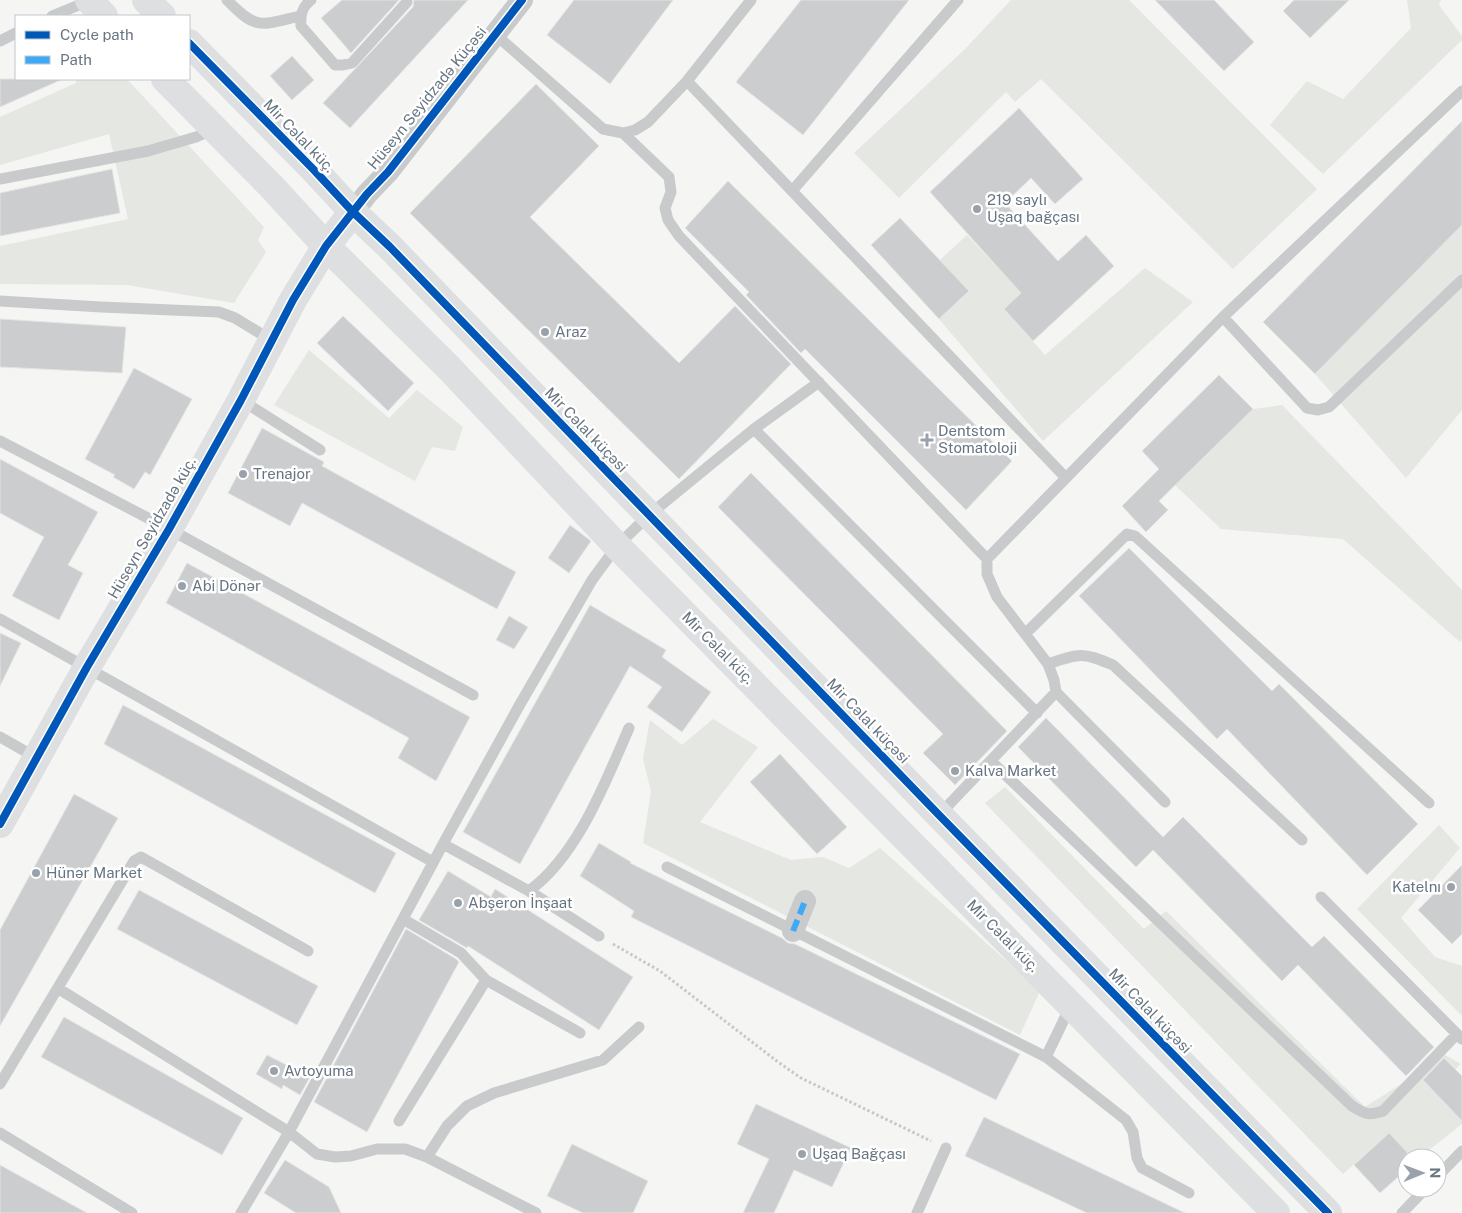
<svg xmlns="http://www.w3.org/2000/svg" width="1462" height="1213" font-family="'Public Sans',sans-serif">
  <rect width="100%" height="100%" fill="#f5f5f4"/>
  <!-- green -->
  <path fill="#e4e7e2" d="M1011 0H1129L1317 189 1233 269 1041 79 1015 102 1006 92 899 198 854 153 965 49Z
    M1407 0H1441L1439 5 1462 36V40L1323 174 1270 125 1307 81 1343 99 1411 28Z
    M76 79H127L264 227 258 240 266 252 234 303 127 285 0 284V246L128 219 109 134 0 165V117L76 83Z
    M1462 225V410L1406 478 1315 374Z
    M967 235 999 269 1012 257 1034 281 1004 309 1045 355 1145 268 1193 302 1043 441 939 319 969 292 940 260Z
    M309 350 389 418 417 390 463 427 455 451 432 447 415 481 274 405Z
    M1282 405 1462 590V639L1460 642 1343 539 1221 529 1175 485 1253 409Z
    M713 719 758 747 700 822 791 860 823 857 849 868 880 848 1040 991 1020 1035 643 843 651 791 643 759 650 720 682 745Z
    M1005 787 1144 929 1166 911 1365 1107 1409 1079 1438 1051 1461 1064 1433 1090 1462 1121V1124L1419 1158H1412L1389 1133 1343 1174 985 803Z
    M1439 825 1460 848 1401 918 1435 957 1462 966V1016L1357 909Z"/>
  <!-- building -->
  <path fill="#cccdce" stroke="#e4e4e4" d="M342 0H399L351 53 321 18Z
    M414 0H468L350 128 323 103 413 7Z
    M574 0H673L610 84 547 35Z
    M801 0H909L803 135 736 82Z
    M1155 0H1214L1254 42 1224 71Z
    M1294 0H1349L1310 38 1283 11Z
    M292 56 314 80 292 100 270 76Z
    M0 79H63L0 107Z
    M536 84 599 146 530 217 679 363 735 306 791 364 679 479 410 213Z
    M1019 108 1083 179 1055 204 1031 178 1005 203 1058 261 1086 235 1114 266 1033 341 1004 309 1021 293 930 192Z
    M1462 121V225L1315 374 1263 322Z
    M112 169 120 213 0 236V193Z
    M728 181 1012 461 966 510 805 349 801 353 746 295 749 292 685 228Z
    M900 218 969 291 939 319 871 245Z
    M343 316 414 383 388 411 317 343Z
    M0 319 126 327 122 373 0 367Z
    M134 368 192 399 150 475 145 472 134 489 113 477 115 475 85 459Z
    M1219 375 1253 409 1159 501 1168 510 1146 532 1122 506 1159 469 1142 451Z
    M262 428 324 462 322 466 516 572 497 609 302 503 290 526 228 493Z
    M0 459 98 512 68 565 83 573 59 620 12 596 44 537 0 513Z
    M751 473 1007 731 955 785 923 753 943 734 718 507Z
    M570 525 591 541 569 573 548 558Z
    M1129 548 1272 691 1279 684 1418 824 1367 875 1227 729 1217 739 1079 596Z
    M187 563 470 717 436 781 398 758 409 738 166 603Z
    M590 605 666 650 662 657 711 692 682 732 647 707 662 687 630 666 520 864 463 832Z
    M509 616 528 627 514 649 496 640Z
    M0 633 21 643 0 686Z
    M123 705 396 853 375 893 104 744Z
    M1046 718 1163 837 1183 817 1312 947 1324 936 1434 1047 1406 1076 1298 965 1282 981 1153 850 1136 867 1018 747Z
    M780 754 847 827 817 854 750 782Z
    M74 794 118 818 0 1026V930Z
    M599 843 631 862 630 863 782 938 788 943 795 944 1020 1054 996 1100 631 917 634 911 580 876Z
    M1462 865V934L1452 944 1418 910Z
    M448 871 491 897 495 889 633 977 599 1030 468 946 467 948 419 920Z
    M139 890 318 986 297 1025 117 929Z
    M406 929 456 959 459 962 367 1132 314 1102Z
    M64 1017 243 1118 222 1155 41 1057Z
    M267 1055 310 1077 300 1095 283 1085 282 1089 256 1074Z
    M1444 1058 1462 1076V1121L1423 1080Z
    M756 1104 851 1148 832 1187 794 1170 774 1213H743L769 1159 737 1144Z
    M984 1117 1185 1213H1087L965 1156Z
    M1389 1133 1407 1152V1169L1380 1193 1354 1165Z
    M572 1144 648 1181 633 1213H583L547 1196Z
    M285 1160 329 1187 341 1213H296L264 1193Z
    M0 1165 87 1213H0Z"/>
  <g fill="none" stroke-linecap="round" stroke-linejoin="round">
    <!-- path -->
    <path stroke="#c7c8c9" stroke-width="3" stroke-dasharray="2.5 2.5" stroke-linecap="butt" d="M613 944 660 971 778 1062 801 1078 931 1141"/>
    <!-- lane -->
    <path stroke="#c9cacb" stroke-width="11" d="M227 0C257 31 261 25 300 16
      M311 0C302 7 300 15 301 26L335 65H343L352 63 407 2
      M52 16 89 1
      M496 35 603 129 623 133 635 130 648 122 687 81 751 0
      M0 41 16 33
      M687 81 1066 478
      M623 133 669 177 671 192 665 208 668 220 679 236 987 559V574L997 597 1048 664 1054 680 1056 692 939 815
      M0 179 148 151 196 137 214 129
      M792 191 958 0
      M0 301 101 307 219 312 235 318 273 341
      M1223 317 1307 408 1318 410 1329 407 1462 280
      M241 400 320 450
      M754 429 1037 713
      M0 441 169 529 473 695
      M987 559 1223 317 1462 91
      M0 619 433 862
      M1026 633 1127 534 1135 536 1429 803
      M1048 664C1080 653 1082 652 1113 665L1302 840
      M1056 692 1165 802
      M0 737 37 758
      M991 761 1352 1106C1365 1114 1368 1116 1383 1111L1457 1034
      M443 844 529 891C578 855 605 783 629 728
      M667 867 1046 1057 1126 1120 1133 1132 1137 1158 1142 1168 1189 1193
      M529 891 599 936
      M1321 897 1462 1039
      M403 919 461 953 486 980 580 1033
      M59 989 289 1132 317 1154 335 1157 351 1156 377 1149H405L427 1157 536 1213
      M1046 1057 1071 1005
      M0 1084 134 861 141 857 308 951
      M399 1121 486 980
      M0 1133 132 1213
      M427 1157 447 1126 467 1106 494 1093 603 1060 639 1027
      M1437 1177 1462 1151
      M241 1213 289 1132 443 844 519 706 592 580 617 546 649 515 754 429 819 382
      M917 1213 946 1148
      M1402 1213 1426 1188"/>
    <!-- street -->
    <path stroke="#c9cacb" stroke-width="22" d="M353 212 367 194 388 172 522 0
      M793 931 805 901"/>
    <!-- secondary -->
    <path stroke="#dedfe0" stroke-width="28" d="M89 0 104 16
      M146 0 162 16
      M189 43 314 170 353 212 390 247 939 815 1328 1213
      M165 79 271 186 326 246 449 368 617 546 1276 1213
      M0 824 87 667 169 529 241 400 293 300 326 246 353 212"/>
    <!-- quiet -->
    <path stroke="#3fa9f5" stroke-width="6" stroke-dasharray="12 6" stroke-linecap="butt" d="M793 931 805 901"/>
    <defs>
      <path id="cycleway" d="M189 43 314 170 353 212 390 247 939 815 1328 1213
        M0 824 87 667 169 529 241 400 293 300 326 246 367 194 388 172 522 0"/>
    </defs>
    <!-- cycleway casing -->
    <use href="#cycleway" stroke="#fff" stroke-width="11"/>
    <!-- cycleway -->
    <use href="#cycleway" stroke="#0057b8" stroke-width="8"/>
  </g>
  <!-- markers -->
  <g fill="#99a2aa" stroke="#fff" stroke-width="2">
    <circle cx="977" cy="209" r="5"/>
    <circle cx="545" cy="332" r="5"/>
    <path d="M924.5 432.5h5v5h5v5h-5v5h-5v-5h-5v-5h5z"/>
    <circle cx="243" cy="474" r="5"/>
    <circle cx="182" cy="586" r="5"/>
    <circle cx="955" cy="771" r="5"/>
    <circle cx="36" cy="873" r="5"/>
    <circle cx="1451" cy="887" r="5"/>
    <circle cx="458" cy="903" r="5"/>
    <circle cx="274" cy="1071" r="5"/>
    <circle cx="802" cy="1154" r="5"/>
  </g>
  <g text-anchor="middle" stroke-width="5" stroke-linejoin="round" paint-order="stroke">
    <!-- street labels -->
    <g font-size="15" fill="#677582" stroke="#fff">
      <text transform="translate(427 98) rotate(-51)" y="5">Hüseyn Seyidzadə Küçəsi</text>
      <text transform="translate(299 136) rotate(46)" y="5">Mir Cəlal küç.</text>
      <text transform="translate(586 430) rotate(46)" y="5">Mir Cəlal küçəsi</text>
      <text transform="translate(152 528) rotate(-60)" y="5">Hüseyn Seyidzadə küç.</text>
      <text transform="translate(718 648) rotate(45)" y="5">Mir Cəlal küç.</text>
      <text transform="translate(868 721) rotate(46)" y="5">Mir Cəlal küçəsi</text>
      <text transform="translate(1003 936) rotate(45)" y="5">Mir Cəlal küç.</text>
      <text transform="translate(1150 1011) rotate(46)" y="5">Mir Cəlal küçəsi</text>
    </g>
    <!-- poi labels -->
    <g font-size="15" fill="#677582" stroke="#fff" text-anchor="start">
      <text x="987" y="205">219 saylı<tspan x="987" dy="17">Uşaq bağçası</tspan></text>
      <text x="555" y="337">Araz</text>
      <text x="938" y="436">Dentstom<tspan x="938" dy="17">Stomatoloji</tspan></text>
      <text x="253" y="479">Trenajor</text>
      <text x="192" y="591">Abi Dönər</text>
      <text x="965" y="776">Kalva Market</text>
      <text x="46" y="878">Hünər Market</text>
      <text x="1441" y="892" text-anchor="end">Katelnı</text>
      <text x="468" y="908">Abşeron İnşaat</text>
      <text x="284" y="1076">Avtoyuma</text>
      <text x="812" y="1159">Uşaq Bağçası</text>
    </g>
  </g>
  <!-- legend -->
  <rect x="15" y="15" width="175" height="65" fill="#ffffff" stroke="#c2c8cd"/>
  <rect x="25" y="31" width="25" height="8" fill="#0057b8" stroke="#c2c8cd"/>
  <text x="60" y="40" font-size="15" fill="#677582">Cycle path</text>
  <rect x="25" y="56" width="25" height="8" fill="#3fa9f5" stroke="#c2c8cd"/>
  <text x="60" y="65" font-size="15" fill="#677582">Path</text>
  <!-- north arrow -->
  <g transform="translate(1422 1173) rotate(89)"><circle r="24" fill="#ffffff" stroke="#c2c8cd"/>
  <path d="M0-4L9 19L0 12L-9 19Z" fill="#99a2aa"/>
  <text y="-8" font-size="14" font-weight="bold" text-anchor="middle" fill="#677582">N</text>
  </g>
</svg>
